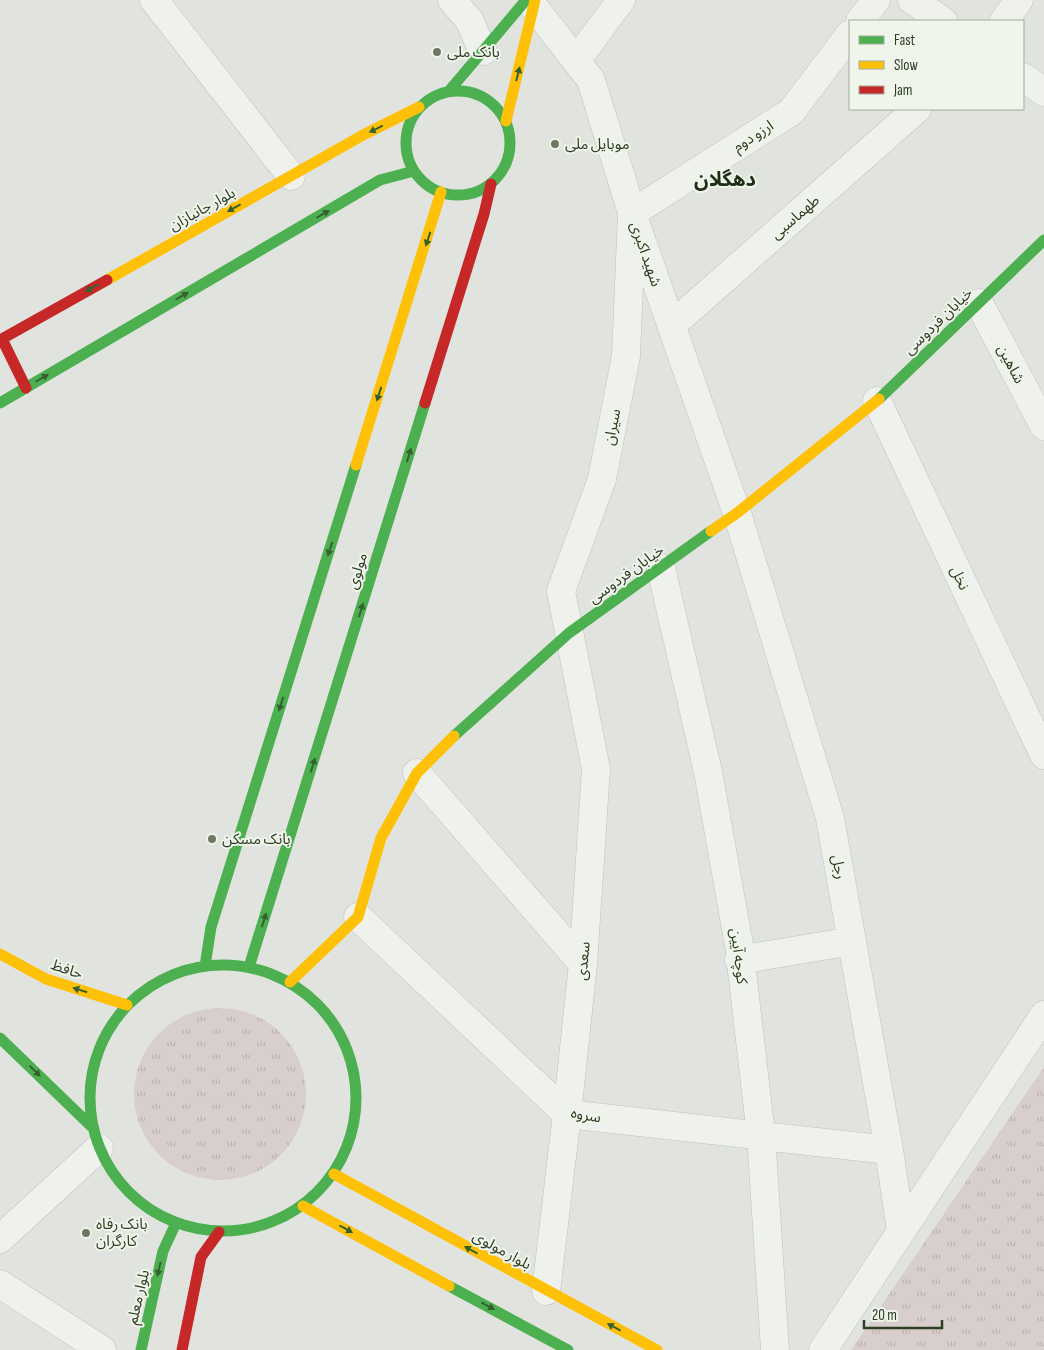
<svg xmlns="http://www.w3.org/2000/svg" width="1044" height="1350" font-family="'Sofia Sans Condensed','Noto Sans Arabic',sans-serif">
  <defs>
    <pattern id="park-tufts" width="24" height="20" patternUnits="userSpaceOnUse" patternTransform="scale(1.25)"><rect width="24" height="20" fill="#d9cece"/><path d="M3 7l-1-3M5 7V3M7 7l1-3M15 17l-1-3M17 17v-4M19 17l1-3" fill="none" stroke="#bbb2b1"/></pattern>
  </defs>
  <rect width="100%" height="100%" fill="#e1e4de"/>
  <!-- park -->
  <path fill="url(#park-tufts)" d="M134 1094a86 86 0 1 1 172 0a86 86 0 1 1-172 0Z
    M1044 1067V1350H851Z"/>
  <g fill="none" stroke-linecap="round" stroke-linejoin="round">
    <defs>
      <path id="street" d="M154 0 291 176
        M452 0 469 20 483 51
        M912 0 943 21
        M534 7 591 80 632 213 737 513 830 818 889 1150 901 1231
        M860 21 876 0
        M1004 21 1019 0
        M576 61 621 0
        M1023 77 1044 92
        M979 303 1044 426
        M672 325 917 109
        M877 401 1044 755
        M661 568 708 772 739 945 761 1135 775 1350
        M417 773 583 964
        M358 917 567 1114 889 1150
        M739 960 852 941
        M0 1239 99 1148
        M0 1284 102 1350
        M546 1291 567 1114 583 964 596 769 561 591 602 479 626 356 632 213 791 112 850 34
        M823 1350 1044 1015"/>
    </defs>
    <!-- street casing -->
    <use href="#street" stroke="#bfc2bc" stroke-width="29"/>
    <!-- street -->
    <use href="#street" stroke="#eff1ed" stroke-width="28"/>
    <!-- fast -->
    <path stroke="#4caf50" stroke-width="11" d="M406 143a52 52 0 1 1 104 0a52 52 0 1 1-104 0Z
      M449 91 526 0
      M879 399 1044 240
      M0 403 380 180 414 171
      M454 736 569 633 711 531
      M90 1098a133 133 0 1 1 266 0a133 133 0 1 1-266 0Z
      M205 966 211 927 356 465
      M249 967 425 403
      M0 1038 92 1127
      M449 1286 568 1350
      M141 1350 163 1251 176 1223"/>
    <!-- slow -->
    <path stroke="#ffc107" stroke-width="11" d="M506 121 535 0
      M107 280 363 135 419 107
      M356 465 441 192
      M711 531 737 513 879 399
      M0 954 46 979 127 1005
      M290 982 358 917 381 838 417 773 454 736
      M334 1174 657 1350
      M303 1206 449 1286"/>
    <!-- jam -->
    <path stroke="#c62828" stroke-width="11" d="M2 339 26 388
      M0 340 107 280
      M425 403 484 214 491 184
      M182 1350 201 1257 219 1232"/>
  </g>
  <!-- one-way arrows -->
  <defs><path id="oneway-solid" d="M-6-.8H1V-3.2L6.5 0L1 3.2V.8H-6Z" transform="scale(1.25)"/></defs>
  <g fill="#376031">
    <use href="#oneway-solid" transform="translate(518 74) rotate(-76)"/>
    <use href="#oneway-solid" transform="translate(376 129) rotate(154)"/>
    <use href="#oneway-solid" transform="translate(234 208) rotate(151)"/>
    <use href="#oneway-solid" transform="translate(323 214) rotate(-30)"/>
    <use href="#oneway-solid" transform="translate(428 239) rotate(108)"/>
    <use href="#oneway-solid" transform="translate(92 288) rotate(151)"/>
    <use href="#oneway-solid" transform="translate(182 296) rotate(-30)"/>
    <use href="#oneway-solid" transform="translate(42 378) rotate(-30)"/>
    <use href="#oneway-solid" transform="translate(379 394) rotate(108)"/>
    <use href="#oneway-solid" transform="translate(409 455) rotate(-73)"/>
    <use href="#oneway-solid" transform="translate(330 549) rotate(108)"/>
    <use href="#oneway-solid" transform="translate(361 610) rotate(-73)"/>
    <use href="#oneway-solid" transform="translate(281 704) rotate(108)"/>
    <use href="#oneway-solid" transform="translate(313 765) rotate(-73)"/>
    <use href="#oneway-solid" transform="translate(264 920) rotate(-73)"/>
    <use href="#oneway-solid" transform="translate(80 990) rotate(-162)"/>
    <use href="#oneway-solid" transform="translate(35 1071) rotate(44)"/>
    <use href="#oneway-solid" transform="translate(346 1229) rotate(29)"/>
    <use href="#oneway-solid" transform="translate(471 1250) rotate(-151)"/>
    <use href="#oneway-solid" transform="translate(159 1269) rotate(103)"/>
    <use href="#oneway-solid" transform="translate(488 1306) rotate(29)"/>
    <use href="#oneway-solid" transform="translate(614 1327) rotate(-152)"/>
  </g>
  <!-- markers -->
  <g fill="#6d7865" stroke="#eff5ea" stroke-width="2">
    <circle cx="437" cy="52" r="5"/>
    <circle cx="555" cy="144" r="5"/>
    <circle cx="212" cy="839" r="5"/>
    <circle cx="86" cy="1233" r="5"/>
  </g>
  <g text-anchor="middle" stroke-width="4" stroke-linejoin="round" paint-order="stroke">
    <!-- poi labels -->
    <g font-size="15" fill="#2e3e24" stroke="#eff5ea" text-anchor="start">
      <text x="447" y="57">بانک ملی</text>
      <text x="565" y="149">موبایل ملی</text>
      <text x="222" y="844">بانک مسکن</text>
      <text x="96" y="1229">بانک رفاه<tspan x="96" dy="17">کارگران</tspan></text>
    </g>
    <!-- street labels -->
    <g font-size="15" fill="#2e3e24" stroke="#eff5ea">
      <text transform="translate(753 136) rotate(-33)" y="5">ارزو دوم</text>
      <text transform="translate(202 209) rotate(-29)" y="5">بلوار جانبازان</text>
      <text transform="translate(795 217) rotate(-41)" y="5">طهماسبی</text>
      <text transform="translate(646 254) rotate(71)" y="5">شهید اکبری</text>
      <text transform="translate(938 321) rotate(-44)" y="5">خیابان فردوسی</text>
      <text transform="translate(1011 364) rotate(62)" y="5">شاهین</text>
      <text transform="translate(612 427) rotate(-79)" y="5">سیران</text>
      <text transform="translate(357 571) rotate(-73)" y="5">مولوی</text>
      <text transform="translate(626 574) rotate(-36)" y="5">خیابان فردوسی</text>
      <text transform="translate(960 578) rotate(65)" y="5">نخل</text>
      <text transform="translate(839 867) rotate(80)" y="5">رجل</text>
      <text transform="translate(739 956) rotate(83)" y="5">کوچه آیین</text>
      <text transform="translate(583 961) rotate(-85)" y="5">سعدی</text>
      <text transform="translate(67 969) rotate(19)" y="5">حافظ</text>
      <text transform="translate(586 1115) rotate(10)" y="5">سروه</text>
      <text transform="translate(502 1250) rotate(29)" y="5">بلوار مولوی</text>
      <text transform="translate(138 1297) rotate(-77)" y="5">بلوار معلم</text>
    </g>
    <!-- district labels -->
    <g font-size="20" font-weight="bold" fill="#1f2e17" stroke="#eff5ea">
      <text x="725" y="186">دهگلان</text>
    </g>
  </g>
  <!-- legend -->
  <rect x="849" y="20" width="175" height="90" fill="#eff5ea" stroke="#a2ac9b"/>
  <rect x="859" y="36" width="25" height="8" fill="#4caf50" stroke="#a2ac9b"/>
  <text x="894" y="45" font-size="15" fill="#2e3e24">Fast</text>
  <rect x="859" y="61" width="25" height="8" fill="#ffc107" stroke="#a2ac9b"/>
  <text x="894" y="70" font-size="15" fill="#2e3e24">Slow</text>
  <rect x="859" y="86" width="25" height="8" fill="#c62828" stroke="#a2ac9b"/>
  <text x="894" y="95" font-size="15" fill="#2e3e24">Jam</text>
  <!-- scale -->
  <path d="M864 1320v8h78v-8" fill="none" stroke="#2e3e24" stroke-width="2.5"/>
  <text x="872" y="1320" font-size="15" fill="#2e3e24" stroke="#eff5ea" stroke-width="4" paint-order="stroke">20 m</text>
</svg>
